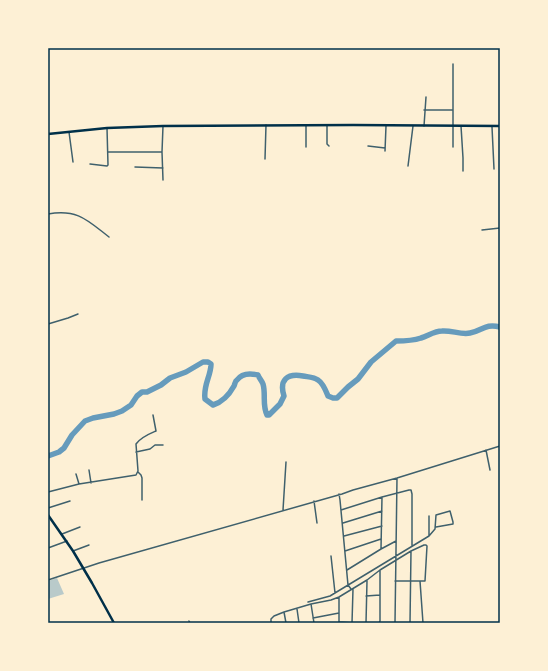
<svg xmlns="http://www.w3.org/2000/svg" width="548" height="671" font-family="Overpass,sans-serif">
  <rect width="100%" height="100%" fill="#fdf0d5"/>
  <!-- green -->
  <path fill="#b9caca" d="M57 578 64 594 48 599V581Z"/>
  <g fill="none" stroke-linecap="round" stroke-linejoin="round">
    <!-- river -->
    <path stroke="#669bbc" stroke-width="5.5" d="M48 456 59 452 64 448 72 435 85 421 93 418 114 414 122 411 131 405 137 396 142 392H147L161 385 170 378 186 372 203 362H208L211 364C211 376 203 385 205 399L213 405C223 402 229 395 234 386 235 384 235 381 237 380 242 373 250 373 258 375 259 378 262 381 263 384 266 394 262 405 267 415H269L280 404 284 396C279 380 287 373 303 376 308 377 314 377 318 380 323 383 326 391 328 396L333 398H337L348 387 358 379 371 362 396 341C404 341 412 341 421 338 428 336 434 331 442 331 451 330 461 335 470 333 482 331 485 323 500 327"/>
    <!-- minor -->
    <path stroke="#3f606c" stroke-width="1.5" d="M424 110H453
      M327 126V144L329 146
      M424 126 426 97
      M461 126 463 158V171
      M492 127 494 169
      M69 132 73 162
      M368 146 385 148
      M306 147V125
      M453 147V64
      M385 151 386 126
      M108 152H162L163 126
      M162 152 163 180
      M265 159 266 125
      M90 164 107 166 108 165 107 128
      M408 166 413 126
      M135 167 163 168
      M48 214C78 209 87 220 109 237
      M482 230 500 228
      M48 324 68 318 78 314
      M486 450 490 470
      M136 452 150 449 155 445H163
      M89 470 91 483
      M138 472 141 475 142 478V500
      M76 474 79 484
      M48 492 79 484 136 475 138 471 136 444C141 437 149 434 156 431L153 415
      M339 494 340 500 348 585 351 589
      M314 501 317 523
      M48 508 70 501
      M283 510 286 462
      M341 510 382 497 409 490H411L412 494V546
      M343 523 382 511
      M62 534 80 527
      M344 536 382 526
      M429 536V516
      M48 548 67 541
      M381 549 382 497
      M73 551 89 545
      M345 551 381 539
      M331 556 335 593
      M347 570 381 549 396 541
      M48 580 99 563 342 494 353 490 397 478 500 446
      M420 581 423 623
      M366 596 380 595
      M339 597V622L353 623
      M308 602 330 596 429 536 435 529 436 515 450 511 453 522V524L436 527
      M311 604 314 623
      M297 609 299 623
      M284 612 286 623
      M313 618 339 613
      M189 621 190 623
      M271 623V619L274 616 284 612 311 604 331 600 339 597 367 580 380 570 411 551 424 545H426L427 546 425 581H395
      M352 623 353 589
      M366 623 367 581
      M375 623H379L380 621V571
      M395 623 397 478
      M410 623 411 551"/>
    <!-- secondary -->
    <path stroke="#003049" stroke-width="2.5" d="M48 134 107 128 163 126 353 125 500 126
      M48 515 73 551 92 583 114 623"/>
  </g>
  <!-- border -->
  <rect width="548" height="671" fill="none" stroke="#fdf0d5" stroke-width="98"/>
  <rect x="49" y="49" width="450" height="573" fill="none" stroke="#003049" stroke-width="1.5"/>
</svg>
